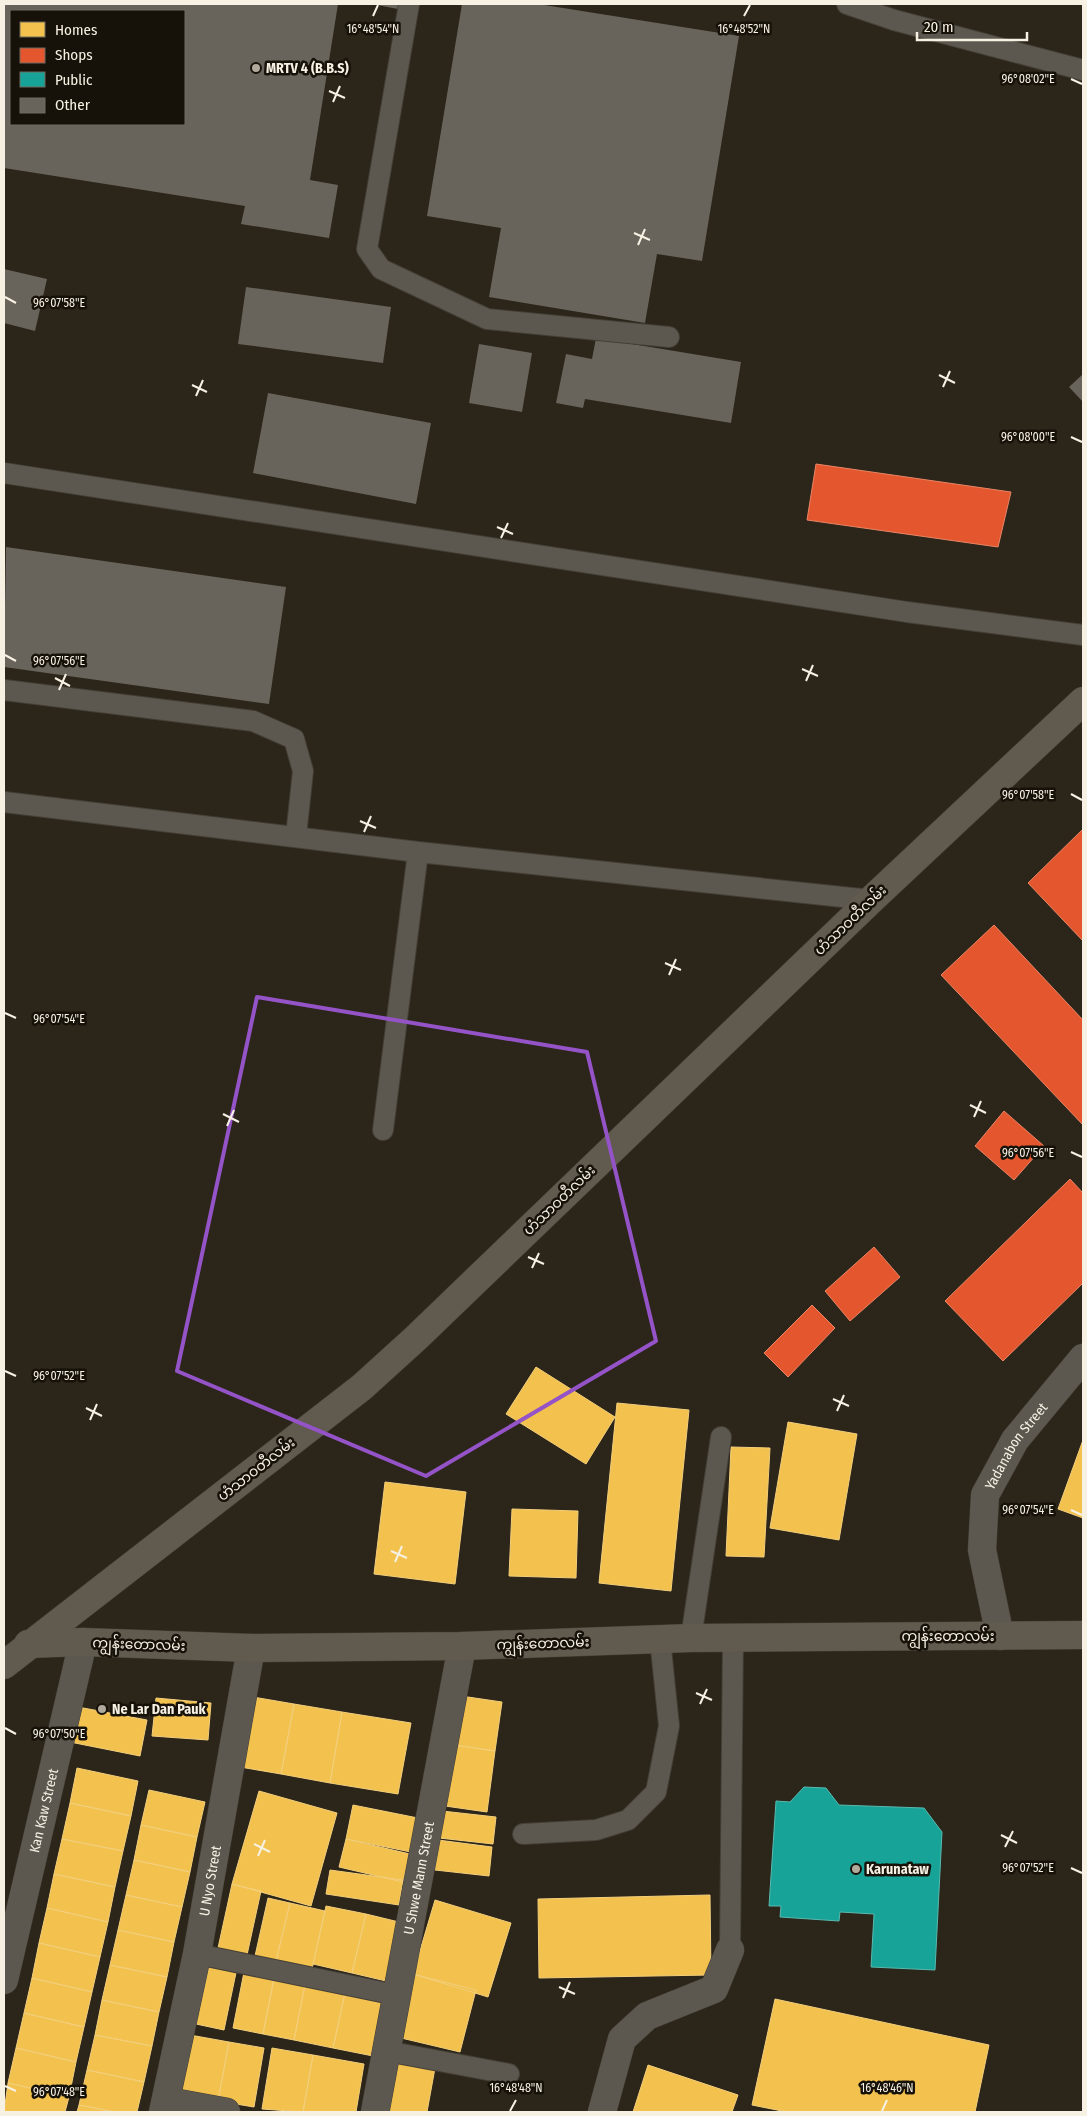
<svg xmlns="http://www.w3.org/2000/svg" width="1087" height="2116" font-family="'Fira Sans Condensed','Noto Sans Myanmar',sans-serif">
  <rect width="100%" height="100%" fill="#2b251a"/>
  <!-- homes -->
  <path fill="#f2c14e" stroke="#f4cf7b" d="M536 1367 615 1417 586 1464 506 1414Z
    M617 1403 689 1410 671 1591 599 1583Z
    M788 1422 857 1434 839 1540 770 1528Z
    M1083 1440V1518L1058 1509Z
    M731 1447 770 1448 764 1557 726 1556Z
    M385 1482 466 1492 455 1584 374 1574Z
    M512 1509 578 1511 576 1578 509 1576Z
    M461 1696 502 1702 495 1751 454 1745Z
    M253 1697 294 1704 281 1774 240 1767Z
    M156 1698 211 1703 208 1740 152 1736Z
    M294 1704 342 1712 330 1783 281 1774Z
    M78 1707 147 1720 140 1756 70 1742Z
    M342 1712 411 1723 398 1794 330 1783Z
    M454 1745 495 1751 487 1812 445 1806Z
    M77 1768 138 1781 131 1816 70 1803Z
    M149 1790 205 1802 197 1837 141 1825Z
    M259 1791 337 1813 311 1906 232 1884Z
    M70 1803 131 1816 123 1851 62 1839Z
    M353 1805 418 1818 411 1852 346 1839Z
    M442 1811 496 1817 493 1844 439 1838Z
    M141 1825 197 1837 190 1872 134 1860Z
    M62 1839 123 1851 115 1887 54 1874Z
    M346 1839 410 1854 403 1882 339 1867Z
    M438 1840 492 1847 489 1876 435 1870Z
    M134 1860 190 1872 182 1907 126 1895Z
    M330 1870 403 1880 399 1905 326 1894Z
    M54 1874 115 1887 108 1922 47 1908Z
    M232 1884 261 1891 247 1955 218 1948Z
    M126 1895 182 1907 174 1942 118 1930Z
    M710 1895 711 1975 539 1978 538 1899Z
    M268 1898 290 1903 276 1961 255 1956Z
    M435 1900 511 1923 488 1997 413 1974Z
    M290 1903 325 1911 312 1969 276 1961Z
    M326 1906 366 1914 352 1973 313 1964Z
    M47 1908 108 1922 100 1957 39 1943Z
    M366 1914 399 1922 386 1981 352 1973Z
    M118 1930 174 1942 167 1977 110 1965Z
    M39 1943 100 1957 92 1992 32 1978Z
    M210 1962 237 1968 224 2030 196 2024Z
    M110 1965 167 1977 159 2012 102 2000Z
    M244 1972 274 1978 263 2034 233 2028Z
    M413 1974 476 1990 460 2052 397 2037Z
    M32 1978 92 1992 84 2027 24 2013Z
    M274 1978 305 1985 294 2040 263 2034Z
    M305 1985 345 1993 333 2048 294 2040Z
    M345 1993 385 2001 373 2056 333 2048Z
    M775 1999 989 2045 975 2112H787L752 2105Z
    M102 2000 159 2012 152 2046 95 2035Z
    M24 2013 84 2027 76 2062 16 2048Z
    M95 2035 152 2046 144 2082 87 2070Z
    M190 2035 229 2042 218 2101 180 2094Z
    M229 2042 264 2048 254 2107 218 2101Z
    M16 2048 76 2062 69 2097 8 2083Z
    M272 2048 313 2055 303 2112 262 2109Z
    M313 2055 364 2064 356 2112H303Z
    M396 2061 435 2068 427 2112H386Z
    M648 2065 738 2095 732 2112H633Z
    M87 2070 144 2082 137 2112H115L79 2105Z
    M8 2083 69 2097 65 2112H4Z
    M79 2105 115 2112H77Z"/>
  <!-- shops -->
  <path fill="#e4572e" stroke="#ea8565" d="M816 464 1011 492 998 547 807 520Z
    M1083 829V941L1028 883Z
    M994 925 1083 1020V1125L941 975Z
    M1004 1111 1044 1146 1014 1180 975 1146Z
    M1070 1179 1083 1193V1283L1003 1361 945 1301Z
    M874 1247 900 1277 850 1321 825 1291Z
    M812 1305 835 1328 788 1377 764 1353Z"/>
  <!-- public -->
  <path fill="#17a398" stroke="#5abaaf" d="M804 1787 826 1788 839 1805 924 1808 942 1832 935 1970 871 1967 874 1914 840 1912 839 1921 780 1917 781 1906H769L776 1801 790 1802Z"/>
  <!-- building -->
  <path fill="#69645b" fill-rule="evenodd" d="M4 4H338L310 180 338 185 329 238 241 224 245 206 4 168ZM11 11H184V124H11Z
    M372 4H404L403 10Z
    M462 4H538L739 36 702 261 657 254 645 323 489 297 501 228 427 216Z
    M4 269 47 279 35 331 4 323Z
    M246 287 391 307 383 363 238 344Z
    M596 338 741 362 731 423 585 399 583 408 556 403 566 354 592 359Z
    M479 344 532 353 522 412 469 403Z
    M1083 374V402L1069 387Z
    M268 393 431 423 416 504 253 473Z
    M6 547 286 587 269 704 4 667Z"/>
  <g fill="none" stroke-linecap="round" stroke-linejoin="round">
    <defs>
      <path id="lane" d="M409 4 367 249 381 269 487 319 669 337
        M847 4 894 20 1083 70
        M4 473 907 612 1083 635
        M4 690 253 721 294 739 303 771 296 836
        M4 802 418 852 871 900
        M383 1130 418 852
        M691 1638 721 1437
        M523 1834 596 1830 628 1820 656 1792 669 1726 660 1639
        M730 1950 733 1638
        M197 1954 396 1995
        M386 2051 509 2074"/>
      <g id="street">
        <path id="s1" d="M1000 1636 982 1550 985 1495 1015 1440 1083 1358"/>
        <path id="s2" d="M4 1980 83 1642"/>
        <path d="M166 2101 226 2112"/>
        <path id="s3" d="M163 2112 197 1954 251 1648"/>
        <path id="s4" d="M375 2112 462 1646"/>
        <path d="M602 2112 622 2039 647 2016 714 1989 730 1950"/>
      </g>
      <path id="secondary" d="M28 1644 83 1642 251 1648 462 1646 691 1638 1083 1635
        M4 1665 362 1387 416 1338 871 900 1083 701"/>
    </defs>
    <!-- lane casing -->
    <use href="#lane" stroke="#443f36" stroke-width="22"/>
    <!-- street casing -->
    <use href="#street" stroke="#443f36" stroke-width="29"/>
    <!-- secondary casing -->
    <use href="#secondary" stroke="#443f36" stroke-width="29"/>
    <!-- lane -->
    <use href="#lane" stroke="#5c5850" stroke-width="20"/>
    <!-- street -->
    <use href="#street" stroke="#5c5850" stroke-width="28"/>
    <!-- secondary -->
    <use href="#secondary" stroke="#605a4f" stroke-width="28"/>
  </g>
  <!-- marked area -->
  <path fill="none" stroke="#9453c6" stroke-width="4" stroke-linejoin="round" d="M257 997 587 1052 656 1341 426 1476 177 1371Z"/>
  <!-- ticks -->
  <path fill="none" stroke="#f7f1e4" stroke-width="2" d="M373 16 378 5M744 16 750 5M1071 79 1082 84M329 91 345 98M333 102 340 86M634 233 650 240M638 245 645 229M5 297 16 303M939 375 955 383M192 385 207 392M943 387 950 371M196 396 203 380M1071 437 1082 442M497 527 513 534M501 538 508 523M5 655 16 661M802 669 818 676M55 678 70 686M806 681 813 665M59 690 66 674M1071 794 1082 800M360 821 376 828M364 832 371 816M665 963 681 970M669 975 676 959M5 1013 16 1018M970 1105 986 1113M223 1114 239 1122M974 1117 981 1101M227 1126 234 1110M1071 1152 1082 1157M528 1257 544 1264M532 1268 539 1253M5 1371 16 1376M833 1399 849 1406M86 1408 102 1416M837 1411 844 1395M90 1420 97 1404M1071 1510 1082 1515M391 1551 407 1558M395 1562 402 1546M696 1693 712 1700M700 1704 707 1689M5 1728 16 1734M1001 1835 1017 1843M254 1844 270 1852M1005 1847 1013 1831M258 1856 265 1840M1071 1868 1082 1873M559 1987 575 1994M563 1998 570 1982M5 2086 16 2091M510 2111 516 2100M882 2111 887 2100"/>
  <!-- markers -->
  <g fill="#b0aa9d" stroke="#161109" stroke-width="2">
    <circle cx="256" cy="68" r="5"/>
    <circle cx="102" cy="1709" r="5"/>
    <circle cx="856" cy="1869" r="5"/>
  </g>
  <g text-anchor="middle" stroke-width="5" stroke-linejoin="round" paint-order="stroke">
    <!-- poi labels -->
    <g font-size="14" font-weight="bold" fill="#f7f1e4" stroke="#161109" text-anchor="start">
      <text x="266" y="73">MRTV 4 (B.B.S)</text>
      <text x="112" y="1714">Ne Lar Dan Pauk</text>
      <text x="866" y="1874">Karunataw</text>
    </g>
    <!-- street labels -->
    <g font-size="14" fill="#f7f1e4" stroke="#161109">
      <text transform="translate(850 920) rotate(-44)" y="5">ဟံသာဝတီလမ်း</text>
      <text transform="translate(559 1200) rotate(-44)" y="5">ဟံသာဝတီလမ်း</text>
      <text dy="5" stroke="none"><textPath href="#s1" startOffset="201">Yadanabon Street</textPath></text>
      <text transform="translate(256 1469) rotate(-38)" y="5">ဟံသာဝတီလမ်း</text>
      <text x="948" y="1641">ကျွန်းတောလမ်း</text>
      <text transform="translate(543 1643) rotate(-2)" y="5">ကျွန်းတောလမ်း</text>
      <text transform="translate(139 1644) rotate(2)" y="5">ကျွန်းတောလမ်း</text>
      <text dy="5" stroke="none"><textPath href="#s2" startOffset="174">Kan Kaw Street</textPath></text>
      <text dy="5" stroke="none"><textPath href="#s4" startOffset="238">U Shwe Mann Street</textPath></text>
      <text dy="5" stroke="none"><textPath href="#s3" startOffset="236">U Nyo Street</textPath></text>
    </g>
  </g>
  <g font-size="12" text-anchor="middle" fill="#f7f1e4" stroke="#161109" stroke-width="5" stroke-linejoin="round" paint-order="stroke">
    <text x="373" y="33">16°48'54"N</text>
    <text x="744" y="33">16°48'52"N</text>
    <text x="1028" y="83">96°08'02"E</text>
    <text x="59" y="307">96°07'58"E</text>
    <text x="1028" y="441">96°08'00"E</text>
    <text x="59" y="665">96°07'56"E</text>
    <text x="1028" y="799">96°07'58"E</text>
    <text x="59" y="1023">96°07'54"E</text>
    <text x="1028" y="1157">96°07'56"E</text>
    <text x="59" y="1380">96°07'52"E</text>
    <text x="1028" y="1514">96°07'54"E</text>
    <text x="59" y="1738">96°07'50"E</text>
    <text x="1028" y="1872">96°07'52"E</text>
    <text x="516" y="2092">16°48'48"N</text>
    <text x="887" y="2092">16°48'46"N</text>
    <text x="59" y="2096">96°07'48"E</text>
  </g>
  <!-- border -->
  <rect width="1087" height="2116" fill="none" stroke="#f7f1e4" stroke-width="10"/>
  <!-- legend -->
  <rect x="10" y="10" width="175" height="115" fill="#161109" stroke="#706b61"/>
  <rect x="20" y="22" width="25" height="15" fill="#f2c14e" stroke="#706b61"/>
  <text x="55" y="35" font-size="15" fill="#f7f1e4">Homes</text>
  <rect x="20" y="48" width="25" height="15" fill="#e4572e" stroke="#706b61"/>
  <text x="55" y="60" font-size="15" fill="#f7f1e4">Shops</text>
  <rect x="20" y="72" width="25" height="15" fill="#17a398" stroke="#706b61"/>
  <text x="55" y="85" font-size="15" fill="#f7f1e4">Public</text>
  <rect x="20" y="98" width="25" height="15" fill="#69645b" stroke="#706b61"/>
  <text x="55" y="110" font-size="15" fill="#f7f1e4">Other</text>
  <!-- scale -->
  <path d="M917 32v8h110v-8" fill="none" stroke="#f7f1e4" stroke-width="2.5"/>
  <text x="924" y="32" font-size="15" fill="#f7f1e4" stroke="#161109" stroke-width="4" paint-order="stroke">20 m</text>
</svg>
